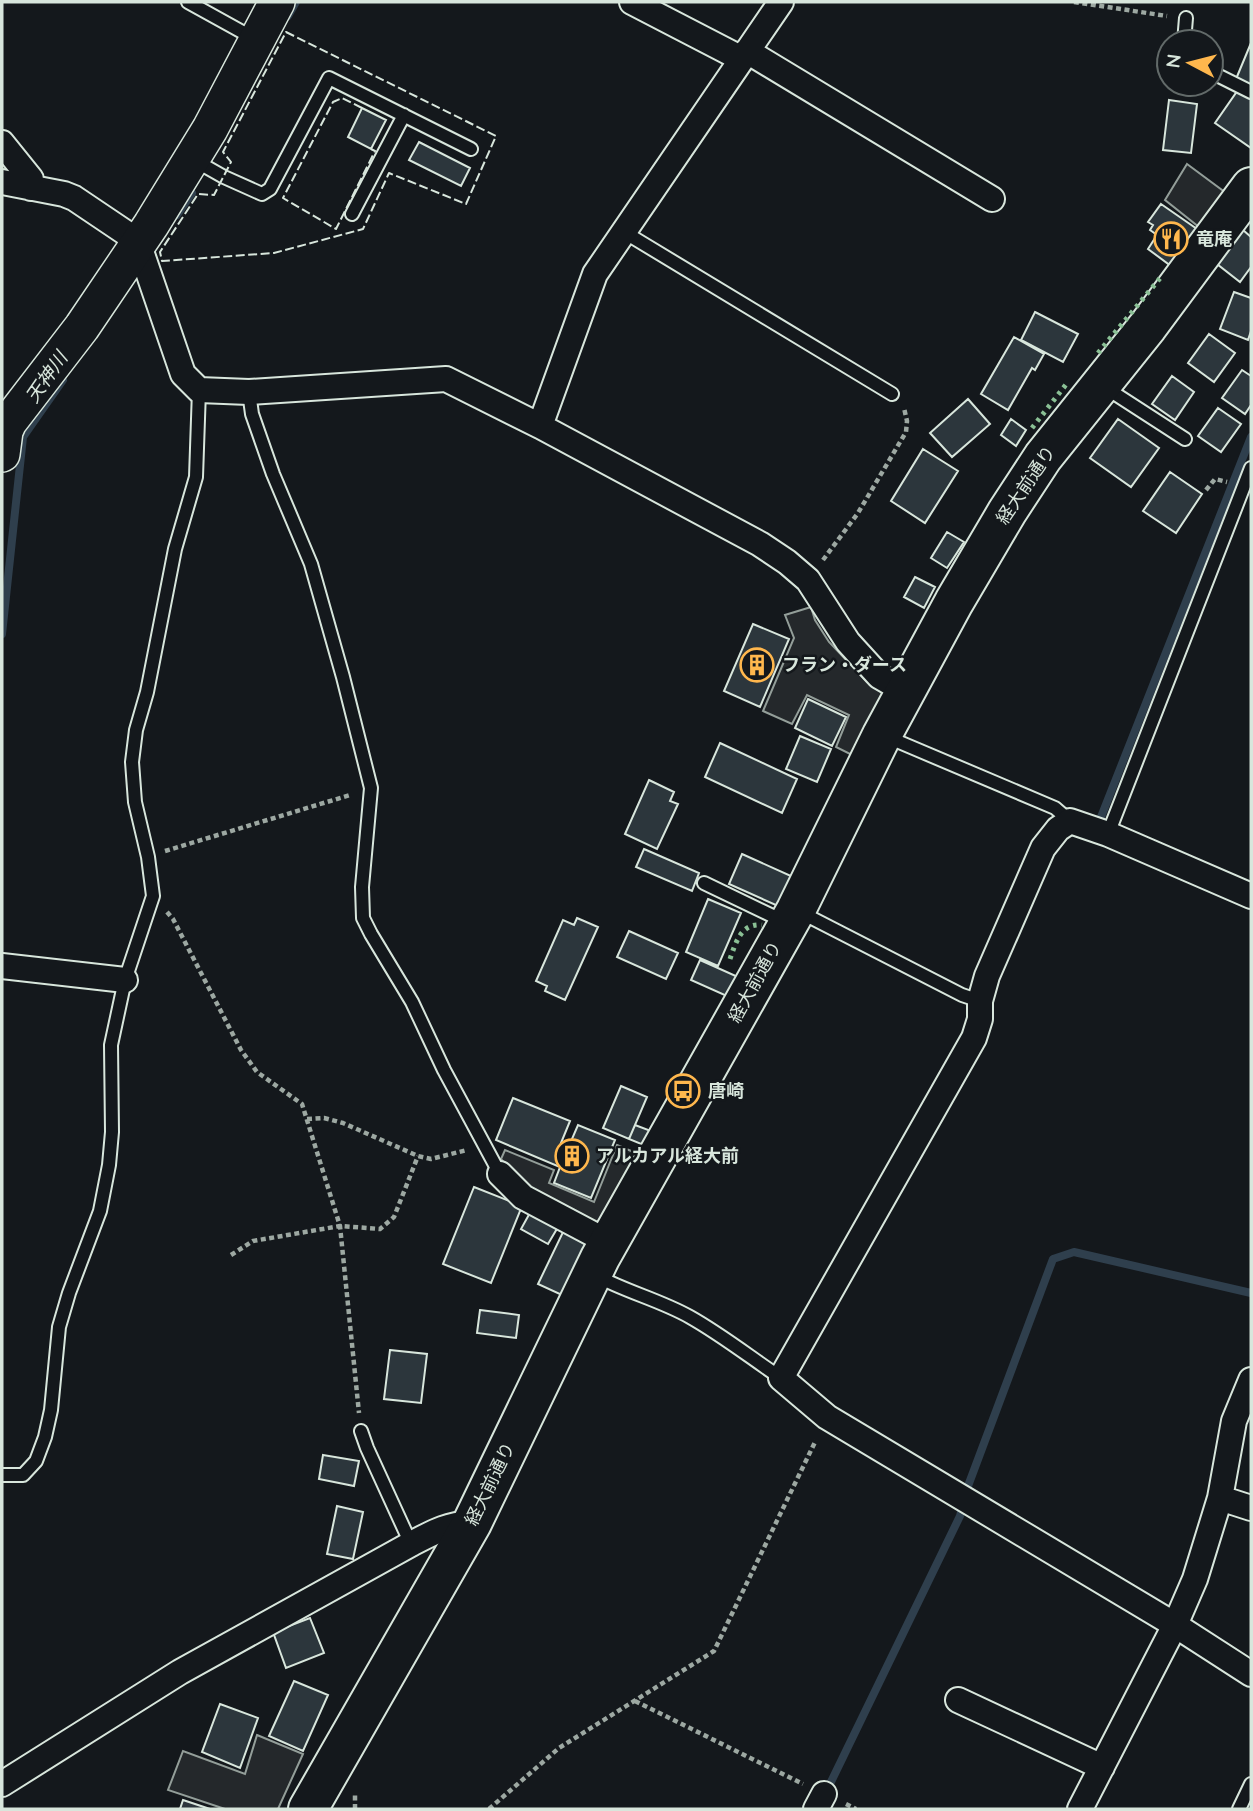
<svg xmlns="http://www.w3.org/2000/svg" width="1253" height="1811" font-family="Quicksand,'Noto Sans JP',sans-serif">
  <rect width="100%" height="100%" fill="#14181c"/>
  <!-- parking -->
  <path fill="#24282b" stroke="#939e99" stroke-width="2" d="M1187 164 1226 193 1199 227 1165 200Z
    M811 607 815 620 829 642 867 682 887 696 858 758 836 747 849 715 807 695 792 724 763 711 794 638 785 615Z
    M617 1145 643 1156 600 1228 530 1193 501 1159 505 1150 554 1170 549 1183 594 1202Z
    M257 1735 303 1754 278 1809H225L168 1790 183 1751 245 1774Z"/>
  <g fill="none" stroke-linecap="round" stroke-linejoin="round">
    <!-- stream -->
    <path stroke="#2f3f4d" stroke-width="8" d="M288 16 296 2
      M177 215 192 193
      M2 634 23 437 63 380
      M1101 817 1251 437
      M829 1786 960 1516 968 1486 1053 1259 1074 1252 1251 1293"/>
  </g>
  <!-- building -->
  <path fill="#2c363c" stroke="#d8e6dc" stroke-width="2" d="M1251 43V85L1236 79Z
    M1238 90 1251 99V148L1215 123Z
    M1169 100 1197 104 1191 153 1163 150Z
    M362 108 386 120 371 149 348 137Z
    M419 142 470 168 461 186 409 160Z
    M1161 204 1197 229 1171 266 1148 249 1157 235 1150 230 1153 225 1148 222Z
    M1243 230 1251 237V267L1240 282 1217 264Z
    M1234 292 1251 298V331L1248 340 1220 329Z
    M1035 312 1078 334 1063 362 1021 340Z
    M1209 334 1235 353 1214 382 1188 363Z
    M1014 337 1044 354 1035 370 1032 368 1008 410 981 394Z
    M1242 370 1251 376V405L1245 414 1222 398Z
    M1172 376 1194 392 1175 420 1152 404Z
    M968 399 990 424 952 457 930 433Z
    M1218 408 1241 424 1221 452 1198 436Z
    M1011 419 1026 430 1016 446 1001 435Z
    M1118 419 1159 448 1131 487 1090 458Z
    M923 449 958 471 925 523 891 501Z
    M1170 472 1202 494 1176 533 1143 511Z
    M947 532 964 542 947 568 931 558Z
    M915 577 935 587 924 608 904 597Z
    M753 624 789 639 760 707 724 691Z
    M808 699 846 717 832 746 795 728Z
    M800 736 831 749 817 782 786 769Z
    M720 743 797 779 782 813 705 777Z
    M649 780 674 792 670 801 678 804 657 849 625 834Z
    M644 849 699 873 692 891 636 867Z
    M742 854 791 876 778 906 729 884Z
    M708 899 741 913 718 966 686 952Z
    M577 918 598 927 565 1000 545 991 547 986 536 981 563 920 574 925Z
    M629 931 678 953 666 979 617 957Z
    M700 960 738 977 729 997 691 980Z
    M621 1086 647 1097 629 1139 603 1128Z
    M513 1098 570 1121 561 1143 569 1146 578 1125 615 1140 591 1198 554 1183 560 1167 496 1140Z
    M635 1125 651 1131 646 1146 629 1139Z
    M474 1187 522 1206 491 1283 443 1264Z
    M531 1211 558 1227 548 1244 521 1229Z
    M564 1230 589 1242 564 1296 538 1284Z
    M480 1310 519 1315 516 1338 477 1333Z
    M390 1350 427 1354 421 1403 384 1399Z
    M323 1455 359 1461 354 1486 319 1479Z
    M337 1506 363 1512 353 1559 327 1554Z
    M310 1618 324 1653 286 1668 273 1632Z
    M294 1681 328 1695 303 1751 269 1736Z
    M220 1704 258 1718 240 1768 202 1752Z
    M183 1800 210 1809H180Z"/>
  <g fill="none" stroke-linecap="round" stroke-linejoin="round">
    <defs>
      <path id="lane" d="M188 2 255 39
        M1184 42 1186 18
        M1211 72 1251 92
        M194 160 224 177 262 194 270 189 329 78 471 149
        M352 214 404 115
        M624 232 892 394
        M1103 386 1185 439
        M249 392 252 414 273 474 311 564 343 677 371 788 362 887 363 918 371 934 412 1002 444 1070 500 1174
        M885 736 1055 808 1070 821
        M1108 834 1251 468
        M704 883 785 922
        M800 912 962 995 980 1001
        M595 1275C626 1292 660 1300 690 1317 722 1335 751 1358 781 1378
        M361 1431 367 1448 411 1544
        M2 1475H23L36 1461 45 1437 51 1410 59 1327 69 1293 100 1211 109 1165 112 1132 111 1045 125 980 153 896 148 857 135 802 132 762 136 730 147 692 175 549 196 477 199 390
        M1239 1809 1251 1784"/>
      <path id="street" d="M632 2 742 59
        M747 51 992 199
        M2 143 31 179V188
        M2 182 64 194 74 198 126 233 143 257 183 374 199 390 249 392 446 379 540 426 760 544 787 562 808 580 848 642 879 676 905 691
        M540 426 595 274 781 2
        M1251 896 1108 834 1070 821 1058 829 1043 848 987 976 980 1001V1019L974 1038 781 1378 827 1417 1175 1625 1251 1674
        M2 966 125 980
        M500 1174 523 1197 608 1242
        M1220 1498 1251 1508
        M958 1700 1102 1767
        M2 1784 180 1672 411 1544C434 1532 445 1525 472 1523
        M816 1809 824 1794
        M1080 1809 1175 1625 1195 1579 1220 1498 1234 1421 1251 1380"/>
      <path id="secondary" d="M2 454 5 431 9 422 82 327 151 225 210 129 277 2"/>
      <path id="primary" d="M308 1809 472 1523 600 1258 796 910 882 735 954 602 1007 512 1043 457 1148 326 1251 187"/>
    </defs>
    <!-- lane casing -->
    <use href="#lane" stroke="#d8e6dc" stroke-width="16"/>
    <!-- street casing -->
    <use href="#street" stroke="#d8e6dc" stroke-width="28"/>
    <!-- secondary casing -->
    <use href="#secondary" stroke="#d8e6dc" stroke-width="38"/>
    <!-- primary casing -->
    <use href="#primary" stroke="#d8e6dc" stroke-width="42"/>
    <!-- path -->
    <path stroke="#9da8a2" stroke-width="4.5" stroke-dasharray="5 3.5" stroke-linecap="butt" d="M1074 2 1167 16
      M1206 490 1215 479 1227 482
      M823 560 858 513 906 432 907 421 904 408
      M165 851 350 795
      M167 912 173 919 241 1050 257 1072 302 1104 340 1226 359 1413
      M307 1119 324 1118 343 1123 418 1156 431 1159 467 1150
      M231 1255 253 1241 340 1226 380 1229 394 1217 418 1156
      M635 1701 803 1784
      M846 1804 856 1809
      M355 1809V1793
      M489 1809 559 1748 714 1651 816 1440"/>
    <!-- lane -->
    <use href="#lane" stroke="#14181c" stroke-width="12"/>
    <!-- street -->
    <use href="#street" stroke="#14181c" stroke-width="24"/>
    <!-- secondary -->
    <use href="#secondary" stroke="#14181c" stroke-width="35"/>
    <!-- primary -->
    <use href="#primary" stroke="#14181c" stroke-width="38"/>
    <!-- hedge -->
    <path stroke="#8ac095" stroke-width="5" stroke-dasharray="3.5 5" stroke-linecap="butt" d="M1098 353 1161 277
      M1032 428 1068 382
      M730 959C736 942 741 923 762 925"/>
    <!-- fence -->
    <path stroke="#d8e6dc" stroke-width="2" stroke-dasharray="9 3.5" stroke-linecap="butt" d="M286 32 496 136 466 204 389 173 363 229 274 253 162 261 160 252 198 194 214 195 231 162 223 152Z
      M362 108 342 98 333 102 283 198 336 229 375 151 371 149"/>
  </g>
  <!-- icons -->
  <defs>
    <symbol id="restaurant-ring" viewBox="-11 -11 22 22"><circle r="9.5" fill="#14181c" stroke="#ffb74d" stroke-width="1.5"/><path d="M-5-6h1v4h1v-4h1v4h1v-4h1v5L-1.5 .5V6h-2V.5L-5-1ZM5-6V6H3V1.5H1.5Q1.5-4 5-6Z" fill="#ffb74d"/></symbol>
    <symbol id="building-ring" viewBox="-11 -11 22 22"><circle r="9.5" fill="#14181c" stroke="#ffb74d" stroke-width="1.5"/><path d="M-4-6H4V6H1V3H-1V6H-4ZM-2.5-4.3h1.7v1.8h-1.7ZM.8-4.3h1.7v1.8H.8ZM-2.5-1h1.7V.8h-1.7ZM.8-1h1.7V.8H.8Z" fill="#ffb74d"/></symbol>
    <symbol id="bus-ring" viewBox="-11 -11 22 22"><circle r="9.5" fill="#14181c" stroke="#ffb74d" stroke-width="1.5"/><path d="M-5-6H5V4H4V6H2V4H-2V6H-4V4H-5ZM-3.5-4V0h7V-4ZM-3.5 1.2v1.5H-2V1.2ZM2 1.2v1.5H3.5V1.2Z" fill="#ffb74d"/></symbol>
  </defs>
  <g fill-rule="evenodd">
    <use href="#restaurant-ring" x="1152" y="220" width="38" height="38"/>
    <use href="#building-ring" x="738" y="646" width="38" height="38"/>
    <use href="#bus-ring" x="664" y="1072" width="38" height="38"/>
    <use href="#building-ring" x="553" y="1137" width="38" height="38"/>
  </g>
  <g text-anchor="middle" stroke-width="5" stroke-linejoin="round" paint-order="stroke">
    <!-- poi labels -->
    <g font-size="18" font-weight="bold" fill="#d8e6dc" stroke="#14181c" text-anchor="start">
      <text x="1196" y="245">竜庵</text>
      <text x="782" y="671">フラン・ダース</text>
      <text x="708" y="1097">唐崎</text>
      <text x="596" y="1162">アルカアル経大前</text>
    </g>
    <!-- street labels -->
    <g font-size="18" fill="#d8e6dc" stroke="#14181c">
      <text transform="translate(1026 485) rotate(-56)" y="6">経大前通り</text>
      <text transform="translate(755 982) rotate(-61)" y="6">経大前通り</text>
      <text transform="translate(490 1484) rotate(-64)" y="6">経大前通り</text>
    </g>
    <!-- water labels -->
    <g font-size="19" font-style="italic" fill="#d8e6dc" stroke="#14181c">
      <text transform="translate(46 377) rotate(-55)" y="7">天神川</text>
    </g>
  </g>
  <!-- border -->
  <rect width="1253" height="1811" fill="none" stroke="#d8e6dc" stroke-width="7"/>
  <!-- north arrow -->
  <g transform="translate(1190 63) rotate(277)"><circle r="33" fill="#14181c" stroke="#626a69" stroke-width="2"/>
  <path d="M0-5L12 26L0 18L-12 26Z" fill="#ffb74d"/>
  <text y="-10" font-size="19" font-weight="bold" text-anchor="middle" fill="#d8e6dc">N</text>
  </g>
</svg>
